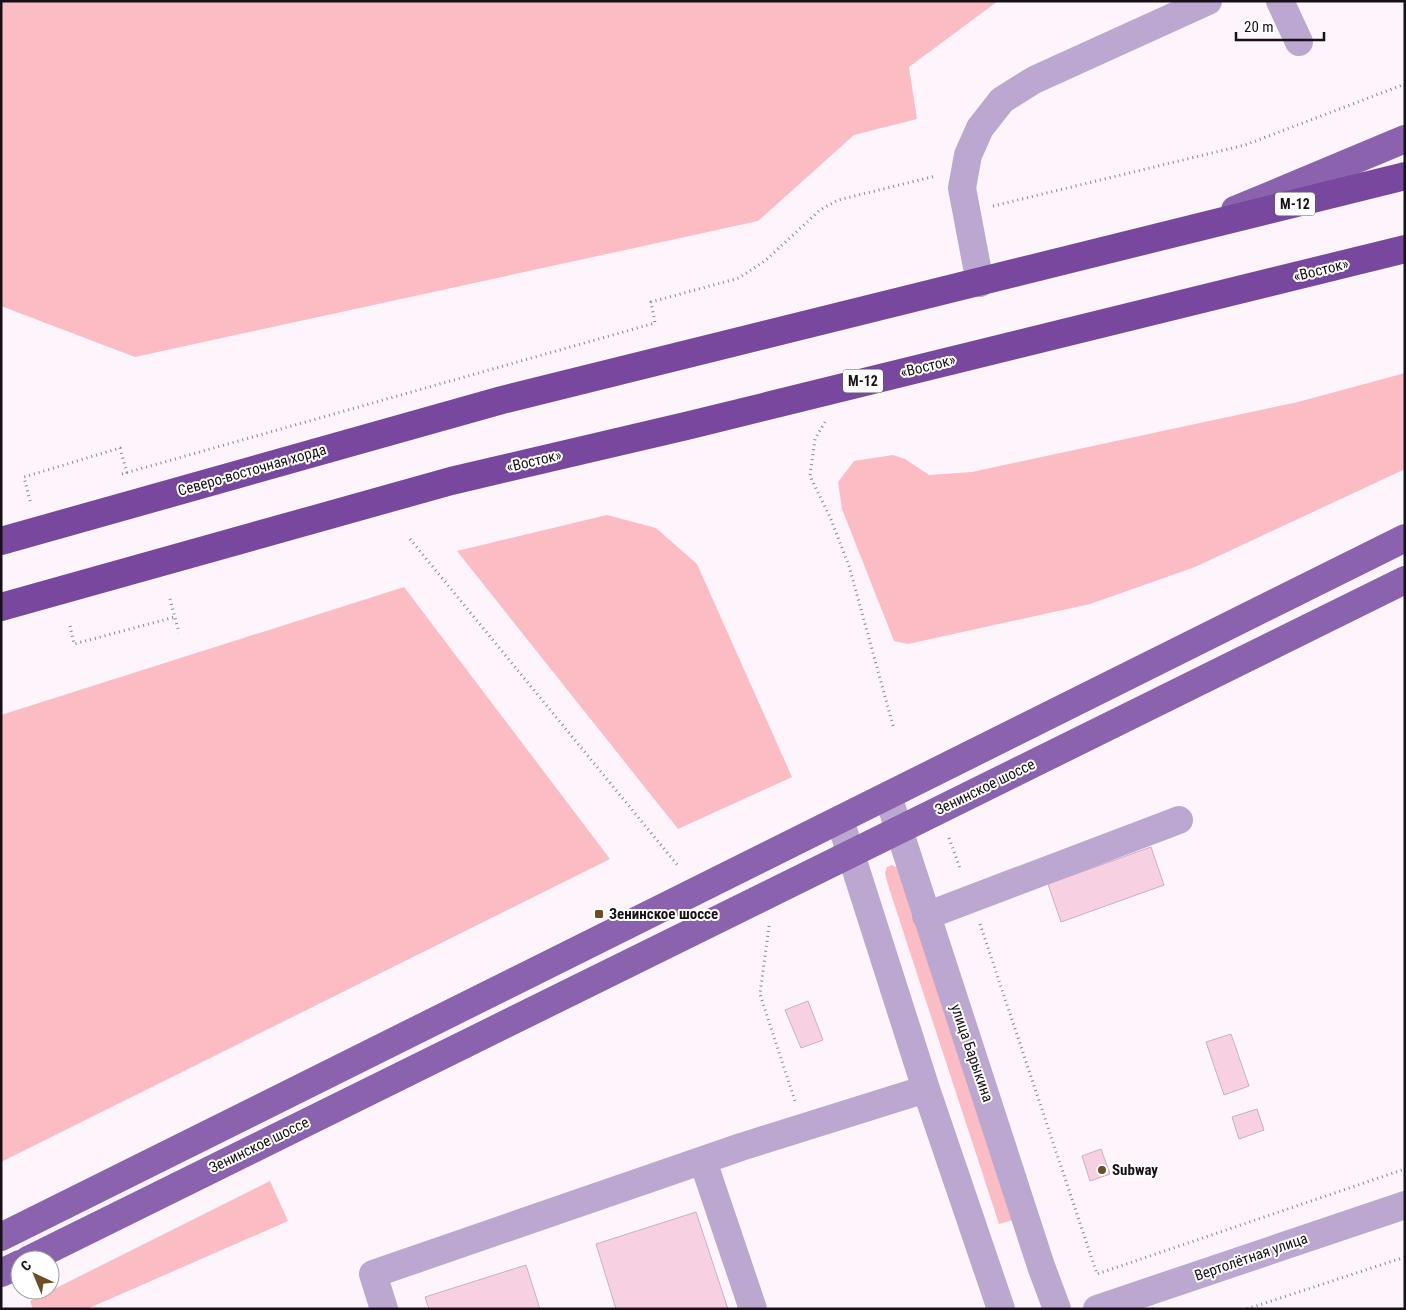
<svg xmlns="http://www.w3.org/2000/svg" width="1406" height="1310" font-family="'Roboto Condensed',sans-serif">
  <rect width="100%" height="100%" fill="#fdf4fc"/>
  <!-- green -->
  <path fill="#fcbcc4" d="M1 1H998L909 67 917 119 854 135 758 221 135 357 1 306Z
    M1405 373V469L1195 567 1090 604 908 644 894 641 842 509 838 482 854 461 893 455 905 459 929 475 972 472 1298 402Z
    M607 515 656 528 697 564 792 777 678 829 457 551Z
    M404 587 610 859 1 1162V715Z
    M892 865 898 868 1013 1220 999 1224 888 885 885 873 887 867Z
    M270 1181 288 1221 87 1309H33L30 1301Z"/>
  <!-- building -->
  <path fill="#f7d1e2" stroke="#ccafbc" d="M1151 847 1164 885 1061 922 1048 884Z
    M808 1001 823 1040 801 1048 785 1010Z
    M1231 1034 1249 1086 1224 1095 1206 1042Z
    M1257 1109 1264 1130 1239 1139 1232 1117Z
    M1101 1149 1110 1174 1090 1181 1082 1156Z
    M696 1212 728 1309H616L596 1244Z
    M526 1265 540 1309H429L425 1297Z"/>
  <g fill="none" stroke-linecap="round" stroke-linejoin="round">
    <!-- path -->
    <path stroke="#8e868e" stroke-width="3" stroke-dasharray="1 4" stroke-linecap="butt" d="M993 206 1245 145 1405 84
      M825 422 815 439 810 476 830 517 849 566 894 729
      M122 474 655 323 651 302 739 278 766 260 820 210 838 200 936 176
      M30 501 24 477 120 448 127 473
      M410 539 679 867
      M170 599 179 633
      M70 626 74 644 175 617
      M949 838 961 871
      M980 924 1097 1274 1405 1169
      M769 926 760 994 795 1101
      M1247 1309 1405 1257"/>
    <!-- minor -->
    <path stroke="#bca7d1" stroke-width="28" d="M1280 1 1299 42
      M980 283 962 188 968 155 980 128 1002 100 1034 80 1208 1
      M888 796 1041 1266 1057 1309
      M840 820 926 1089 1001 1309
      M926 916 1179 820
      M703 1161 753 1309
      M384 1309 373 1274 741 1147 926 1089
      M1097 1309 1405 1205"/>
    <!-- major -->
    <path stroke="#8a62ad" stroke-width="28" d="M1235 210 1405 139
      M1 1237 1405 538
      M28 1260 1405 580
      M1 1273 20 1264"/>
    <!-- highway -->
    <path stroke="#78489f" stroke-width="28" d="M1 541 502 400 1405 176
      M1 607 451 481 686 426 1405 249"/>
  </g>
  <!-- markers -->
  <g fill="#6e4f25" stroke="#fff" stroke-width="2">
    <rect x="594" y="909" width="10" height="10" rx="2.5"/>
    <circle cx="1102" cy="1170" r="5"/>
  </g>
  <g text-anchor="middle" stroke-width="4" stroke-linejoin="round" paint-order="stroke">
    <!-- shield labels -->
    <g fill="#fff" stroke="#5d585d" stroke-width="1">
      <rect x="1275" y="192.5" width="40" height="23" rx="4"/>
      <rect x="843" y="369.5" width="40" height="23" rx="4"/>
    </g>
    <g font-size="14" font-weight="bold" fill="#171017">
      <text x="1295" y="209">М-12</text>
      <text x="863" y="386">М-12</text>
    </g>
    <!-- street labels -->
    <g font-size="15" fill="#171017" stroke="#fff">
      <text transform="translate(1321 270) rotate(-14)" y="5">«Восток»</text>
      <text transform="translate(928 366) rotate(-14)" y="5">«Восток»</text>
      <text transform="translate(534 461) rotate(-13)" y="5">«Восток»</text>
      <text transform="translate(252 470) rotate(-16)" y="5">Северо-восточная хорда</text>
      <text transform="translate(985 787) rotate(-26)" y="5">Зенинское шоссе</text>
      <text transform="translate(972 1053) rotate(71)" y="5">улица Барыкина</text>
      <text transform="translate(259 1145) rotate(-26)" y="5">Зенинское шоссе</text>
      <text transform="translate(1251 1257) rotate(-19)" y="5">Вертолётная улица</text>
    </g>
    <!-- poi labels -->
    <g font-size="15" font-weight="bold" fill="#171017" stroke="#fff" text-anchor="start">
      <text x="609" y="919">Зенинское шоссе</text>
      <text x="1112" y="1175">Subway</text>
    </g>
  </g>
  <!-- border -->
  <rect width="1406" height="1310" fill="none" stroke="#171017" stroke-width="5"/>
  <!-- north arrow -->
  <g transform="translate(35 1275) rotate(316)"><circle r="24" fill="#ffffff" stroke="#a29fa2"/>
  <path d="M0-4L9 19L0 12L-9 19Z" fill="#6e4f25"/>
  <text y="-8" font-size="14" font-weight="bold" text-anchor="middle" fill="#171017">С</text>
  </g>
  <!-- scale -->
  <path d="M1236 32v8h88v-8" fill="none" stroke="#171017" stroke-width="2.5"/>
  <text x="1244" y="32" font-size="15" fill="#171017" stroke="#ffffff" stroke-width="4" paint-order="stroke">20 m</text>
</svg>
